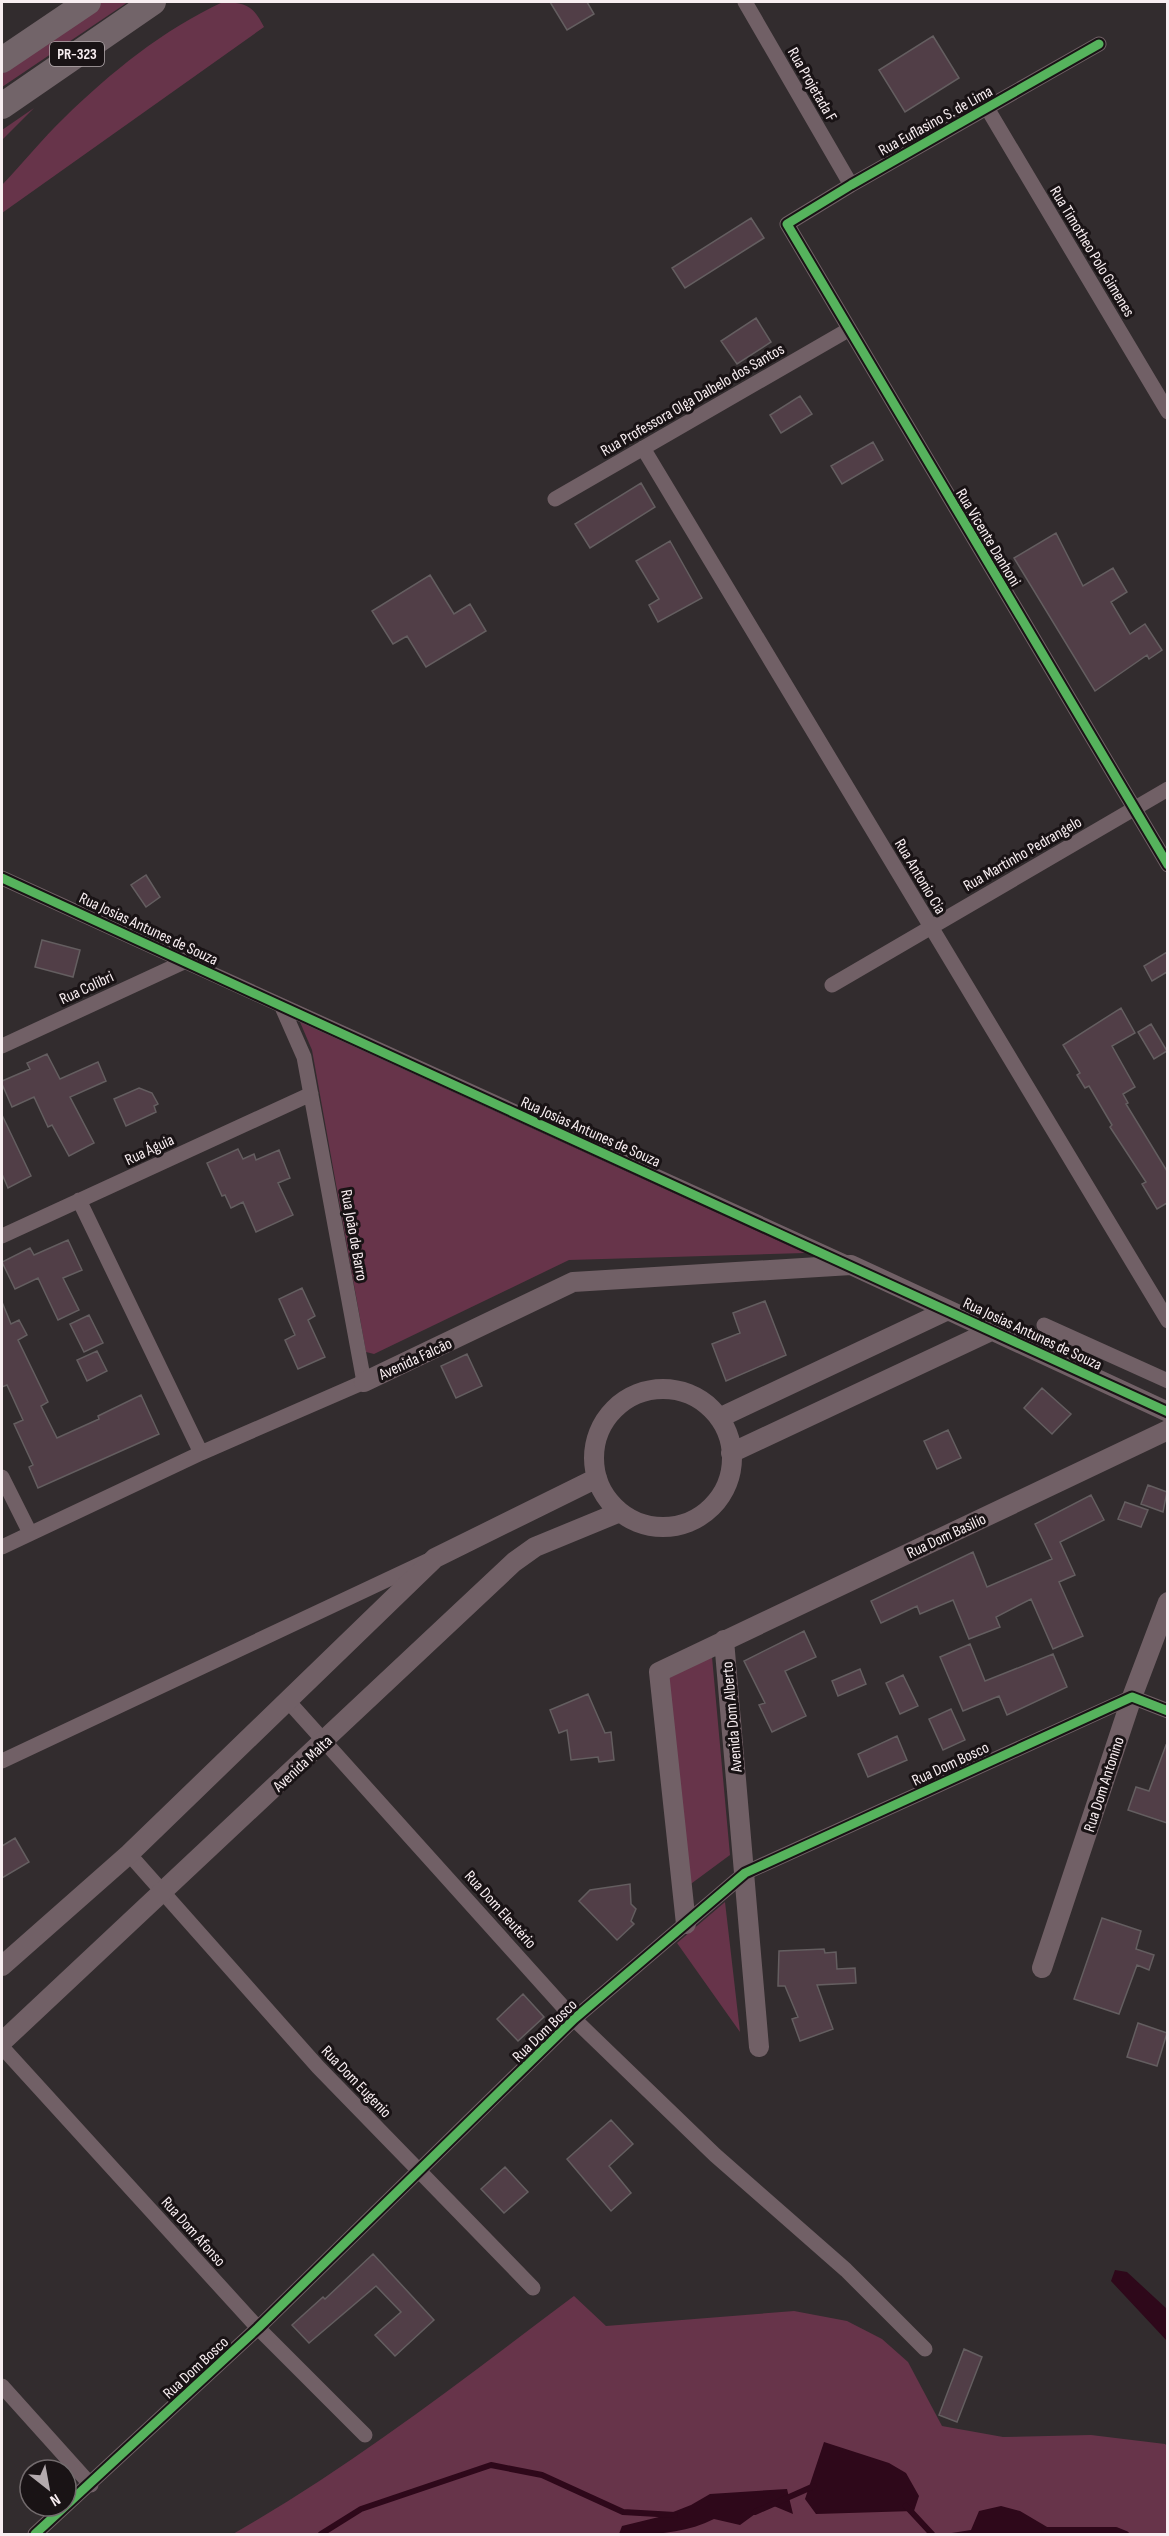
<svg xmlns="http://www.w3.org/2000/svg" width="1169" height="2536" font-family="'Sofia Sans Condensed',sans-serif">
  <rect width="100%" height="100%" fill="#322c2e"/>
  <!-- green -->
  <path fill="#67344a" d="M95 2H128L2 87V64Z
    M223 2C246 3 253 5 264 27L2 213V185C23 163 42 139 64 118 110 73 164 29 223 2Z
    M34 108 2 140V130Z
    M300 1022 805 1253 569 1260 374 1354 366 1352 312 1050Z
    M712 1657 730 1855 688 1886 666 1678Z
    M725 1902 740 2032 677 1943Z
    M574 2296 606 2326 794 2311 847 2321 882 2339 908 2362 942 2426 1003 2437 1091 2435 1165 2444 1167 2446V2534H233C354 2465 463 2379 574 2296Z"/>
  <!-- water -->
  <path fill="#2e081a" d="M1115 2270 1127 2272 1167 2309V2341L1111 2281Z
    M824 2442 889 2463 906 2473 919 2496 914 2511 816 2514 805 2499Z
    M787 2489 793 2514 769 2504 740 2525 714 2519C684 2534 652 2535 619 2534L622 2526 663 2516 691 2505 710 2494Z
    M1001 2506 1020 2511 1059 2534H945L971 2530 979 2511Z"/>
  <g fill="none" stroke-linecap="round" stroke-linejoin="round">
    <!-- stream -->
    <path stroke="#2e081a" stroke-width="6" d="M906 2506 932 2534
      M755 2512 814 2486
      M1044 2530H1116L1126 2534
      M321 2534 361 2509 491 2465 542 2475 623 2512 675 2515"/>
  </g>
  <!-- building -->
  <path fill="#513e47" stroke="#645e60" stroke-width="1.5" d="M550 2H587L594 14 567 30Z
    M933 36 959 78 905 112 879 70Z
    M751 218 764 238 685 288 672 268Z
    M756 318 771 342 737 364 721 341Z
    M800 396 812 414 781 433 770 415Z
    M873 442 883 460 842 484 831 466Z
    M641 483 655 507 590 548 575 524Z
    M1056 533 1083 586 1113 568 1127 592 1111 602 1130 634 1145 624 1162 650 1149 659 1147 655 1095 691 1014 558Z
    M670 541 702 598 658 622 649 605 659 599 636 561Z
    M430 575 454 614 470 604 486 631 426 667 407 636 393 644 372 611Z
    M146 875 160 897 146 907 131 885Z
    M42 940 80 950 73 977 35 967Z
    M1167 952V972L1152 981 1144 966Z
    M1121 1008 1135 1033 1112 1046 1135 1087 1123 1094 1128 1103 1126 1104 1167 1171V1203L1157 1209 1142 1184 1146 1182 1110 1127 1112 1125 1089 1086 1085 1088 1077 1075 1080 1073 1063 1045Z
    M1151 1024 1167 1051 1154 1059 1138 1032Z
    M47 1054 60 1079 98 1062 106 1081 70 1097 94 1143 69 1156 52 1125 48 1127 34 1097 12 1107 2 1084V1081L30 1069 27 1063Z
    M139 1088 152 1093 158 1104 154 1106 156 1112 126 1126 114 1099Z
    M2 1115 31 1176 8 1188 2 1174Z
    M238 1149 243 1159 254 1154 256 1160 279 1150 290 1178 278 1183 293 1215 256 1232 243 1202 231 1208 225 1195 222 1196 207 1163Z
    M68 1240 82 1270 63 1278 79 1310 58 1320 38 1278 15 1289 2 1262 30 1248 34 1255Z
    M302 1288 315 1316 308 1320 325 1357 298 1369 285 1340 295 1335 279 1299Z
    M765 1301 786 1355 726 1381 712 1344 740 1333 733 1313Z
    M2 1302 11 1324 19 1320 27 1335 18 1340 48 1402 41 1406 57 1438 99 1419 98 1416 141 1395 159 1434 38 1488 29 1467 33 1465 14 1424 23 1420 7 1385 2 1387Z
    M89 1315 103 1343 84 1352 70 1324Z
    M97 1351 107 1371 87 1381 77 1360Z
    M467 1354 482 1386 456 1398 441 1366Z
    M1042 1388 1071 1414 1052 1434 1024 1408Z
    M948 1430 961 1458 937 1469 924 1441Z
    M1148 1485 1167 1492 1163 1512 1141 1504Z
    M1091 1495 1104 1520 1060 1542 1075 1575 1059 1582 1083 1636 1053 1649 1031 1599 996 1617 1000 1627 969 1639 953 1600 920 1614 917 1606 881 1623 871 1601 973 1552 987 1587 1052 1559 1035 1524Z
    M1125 1502 1148 1510 1141 1527 1118 1519Z
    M804 1631 816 1657 785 1671 806 1716 772 1732 759 1705 765 1703 744 1661Z
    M970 1644 985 1681 1053 1654 1067 1687 1007 1715 999 1696 963 1711 940 1657Z
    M860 1669 866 1684 838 1696 832 1681Z
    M903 1675 918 1706 900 1714 886 1683Z
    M588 1694 605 1733 611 1732 614 1760 599 1762 598 1757 571 1760 567 1730 559 1733 550 1710Z
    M951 1709 965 1740 943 1750 929 1719Z
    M897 1736 907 1760 868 1777 858 1754Z
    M1166 1745 1167 1746V1823L1128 1810 1136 1787 1149 1791Z
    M15 1838 29 1862 2 1878V1846Z
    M630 1884 631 1904 636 1909 631 1921 634 1924 617 1940 579 1901 590 1890Z
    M1102 1918 1141 1931 1136 1949 1154 1955 1149 1970 1137 1965 1119 2014 1074 1999Z
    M824 1949 825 1953 836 1952 837 1969 855 1968 856 1983 817 1985 833 2029 800 2041 792 2019 798 2017 785 1986H778L779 1951Z
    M523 1994 544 2017 518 2041 497 2019Z
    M1138 2023 1167 2033 1157 2066 1127 2057Z
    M611 2120 633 2144 609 2166 631 2193 611 2211 567 2159Z
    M505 2167 528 2192 504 2213 481 2189Z
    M373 2254 434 2320 395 2356 375 2335 401 2312 376 2286 309 2343 292 2325 323 2297 325 2299Z
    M964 2349 982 2357 957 2422 939 2415Z"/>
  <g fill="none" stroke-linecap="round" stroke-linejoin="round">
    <!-- minor -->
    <path stroke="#716066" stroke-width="15" d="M745 2 851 185
      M1099 44 851 185 787 224 1168 865
      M987 108 1168 412
      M643 448 1168 1321
      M555 499 848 330
      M2 878 851 1265
      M832 985 1168 789
      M2 1046 186 961
      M79 1200 201 1453
      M2 1236 311 1094
      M1044 1325 1168 1381
      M2 1477 30 1533
      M2 1547 201 1453 364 1382 304 1057 282 1007
      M288 1701 574 2019 715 2155 846 2270 925 2349
      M2 1761 427 1561
      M129 1854 318 2067 533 2288
      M2 2047 258 2328 365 2435
      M2 2386 91 2485
      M35 2534 258 2328 574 2019 745 1873 1132 1697 1168 1711"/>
    <!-- tertiary -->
    <path stroke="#716066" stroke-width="20" d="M364 1382 573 1282 851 1265 1168 1412
      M594 1458a69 69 0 1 1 138 0a69 69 0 1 1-138 0Z
      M719 1418 948 1310
      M731 1453 991 1331
      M724 1640 759 2047
      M686 1924 659 1672 1168 1430
      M2 1966 129 1854 435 1558 597 1478
      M1042 1968 1132 1697 1168 1602
      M2 2042 514 1562 535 1547 620 1512"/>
    <!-- trunk -->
    <path stroke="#726469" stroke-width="26" d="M2 60 88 2
      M2 106 153 2"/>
    <defs>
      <path id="cycleway" d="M1099 44 851 185 787 224 1168 865
        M2 878 1168 1412
        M35 2534 258 2328 574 2019 745 1873 1132 1697 1168 1711"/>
    </defs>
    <!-- cycleway casing -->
    <use href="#cycleway" stroke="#191315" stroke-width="13"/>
    <!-- cycleway -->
    <use href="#cycleway" stroke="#56b35d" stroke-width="9"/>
  </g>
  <g text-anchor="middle" stroke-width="6" stroke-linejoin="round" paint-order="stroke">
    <!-- shield labels -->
    <rect fill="#191315" stroke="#b5acaf" stroke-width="1.5" x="50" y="42" width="54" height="24" rx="4.5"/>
    <g font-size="15" font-weight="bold" fill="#f8eef1">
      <text x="77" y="59">PR-323</text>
    </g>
    <!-- street labels -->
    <g font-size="16" fill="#f8eef1" stroke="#191315">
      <text transform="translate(813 84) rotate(60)" y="6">Rua Projetada F</text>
      <text transform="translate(935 120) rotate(-29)" y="6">Rua Euflasino S. de Lima</text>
      <text transform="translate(1093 251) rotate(59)" y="6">Rua Timotheo Polo Gimenes</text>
      <text transform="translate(692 399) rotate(-30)" y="6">Rua Professora Olga Dalbelo dos Santos</text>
      <text transform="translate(989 537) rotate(59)" y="6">Rua Vicente Danhoni</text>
      <text transform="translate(1022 853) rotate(-30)" y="6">Rua Martinho Pedrangelo</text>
      <text transform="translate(921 876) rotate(59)" y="6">Rua Antonio Cia</text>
      <text transform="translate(149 928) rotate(25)" y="6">Rua Josias Antunes de Souza</text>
      <text transform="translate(86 987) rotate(-25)" y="6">Rua Colibri</text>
      <text transform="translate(591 1131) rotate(24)" y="6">Rua Josias Antunes de Souza</text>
      <text transform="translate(149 1149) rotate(-25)" y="6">Rua Águia</text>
      <text transform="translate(355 1235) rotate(80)" y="6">Rua João de Barro</text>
      <text transform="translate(1033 1333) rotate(25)" y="6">Rua Josias Antunes de Souza</text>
      <text transform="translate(415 1358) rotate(-25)" y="6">Avenida Falcão</text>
      <text transform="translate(946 1535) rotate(-25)" y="6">Rua Dom Basilio</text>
      <text transform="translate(731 1717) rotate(-95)" y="6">Avenida Dom Alberto</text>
      <text transform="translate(302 1763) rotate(-43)" y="6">Avenida Malta</text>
      <text transform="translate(950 1763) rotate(-25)" y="6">Rua Dom Bosco</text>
      <text transform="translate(1103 1784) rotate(-72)" y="6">Rua Dom Antonino</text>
      <text transform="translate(501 1909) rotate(48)" y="6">Rua Dom Eleutério</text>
      <text transform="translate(544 2030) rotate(-44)" y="6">Rua Dom Bosco</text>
      <text transform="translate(357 2081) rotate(46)" y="6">Rua Dom Eugenio</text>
      <text transform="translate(194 2231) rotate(48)" y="6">Rua Dom Afonso</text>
      <text transform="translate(195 2367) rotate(-43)" y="6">Rua Dom Bosco</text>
    </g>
  </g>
  <!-- border -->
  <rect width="1169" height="2536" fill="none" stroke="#f8eef1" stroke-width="6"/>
  <!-- north arrow -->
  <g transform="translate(48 2488) rotate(149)"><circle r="28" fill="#191315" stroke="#726b6d" stroke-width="1.5"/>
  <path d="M0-4.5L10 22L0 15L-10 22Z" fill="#b3aaad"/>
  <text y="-9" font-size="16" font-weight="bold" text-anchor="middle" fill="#f8eef1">N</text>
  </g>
</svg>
